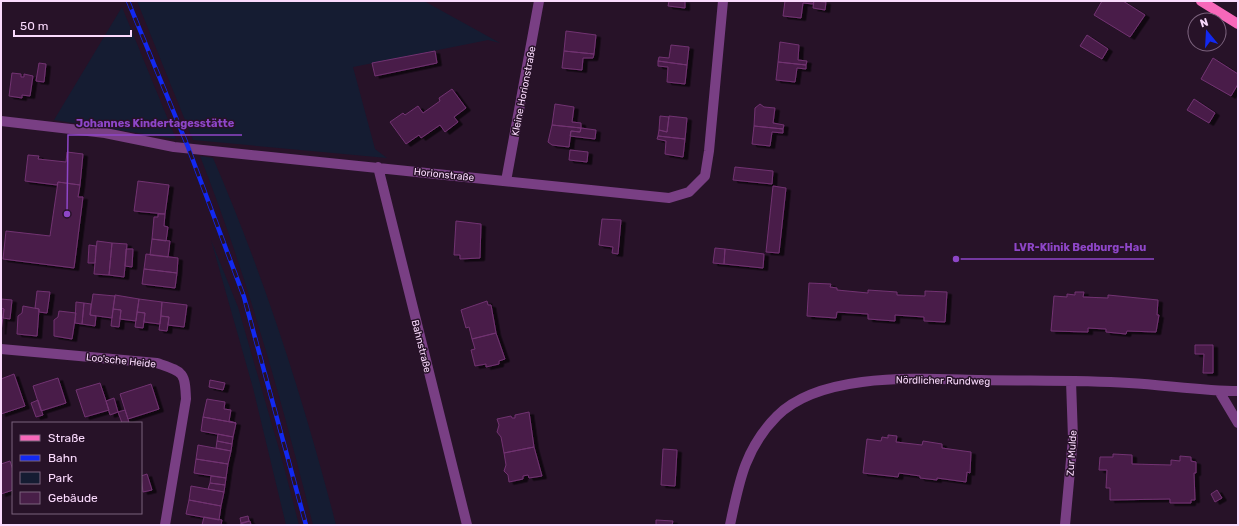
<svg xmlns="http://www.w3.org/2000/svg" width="1239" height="526" font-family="Rubik,sans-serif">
  <defs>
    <filter id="shadow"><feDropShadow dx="4.5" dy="2.5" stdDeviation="0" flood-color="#0009"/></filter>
  </defs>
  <rect width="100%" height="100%" fill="#271228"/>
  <!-- green -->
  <path fill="#151c32" d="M137 1H424L500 43 488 40 353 67 375 149 387 158 193 140Z
    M122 7 176 139 54 120Z
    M200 156 213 158C264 276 304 400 336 525H313C282 401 247 276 200 156Z
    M211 240 238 307 283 463 299 525H286L253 388Z"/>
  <!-- building -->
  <path fill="#481f48" stroke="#723272" filter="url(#shadow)" d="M669 1H685V8L668 6Z
    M785 1H814L813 4 803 3 801 18 783 16Z
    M814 1 826 2 825 10 813 8Z
    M1102 1H1123L1145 15 1130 37 1094 15Z
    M566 31 596 35 594 54 564 51Z
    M1087 35 1108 49 1102 59 1080 46Z
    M780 42 799 45 798 60 807 61 806 65 778 62Z
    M671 45 689 47 687 65 658 61 659 57 669 58Z
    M435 51 437 63 375 76 372 63Z
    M564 51 594 54 593 58H583L582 70 562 68Z
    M1213 58 1238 74V84L1231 96 1201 79Z
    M658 61 687 65 685 84 667 82 668 67 658 66Z
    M778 62 806 65V69L797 68 795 82 776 80Z
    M39 63 46 64 44 82 36 81Z
    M12 73 21 74V77H24V74L33 76 30 96 22 95V98L9 96Z
    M452 89 466 108 454 117 458 122 445 132 440 125 421 138 419 135 406 144 390 122 403 113 405 115 418 106 423 113 440 101 439 98Z
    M1194 99 1215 113 1209 123 1187 110Z
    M555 104 574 107 572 122 581 123V128L552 125Z
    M760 104 764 107 775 108 773 123 784 125 783 129 754 126 755 108Z
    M660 116 669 117 667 132 659 130Z
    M669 116 687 118 685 139 658 136 659 130 667 132Z
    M552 125 581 128 580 132 571 131 569 147 552 145 548 142Z
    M754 126 783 129V133L772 132 770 146 752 144Z
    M581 128 596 130 595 139 570 136 571 131 580 132Z
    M658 136 685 139 683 157 665 154 666 141 657 139Z
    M570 150 588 152 587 162 569 160Z
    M67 152 83 154 80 185 58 182 57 185 25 181 28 155 39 156 38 159 66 162Z
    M735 167 773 171 772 184 733 180Z
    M138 181 169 185 165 214 134 211Z
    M58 182 80 185 78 197H83L74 268 3 259 6 231 50 236Z
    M773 186 786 188 779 253 766 252Z
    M158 214H165L164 226 168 227 166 241 152 239 154 217H158Z
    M602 219 621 220 618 254 612 253 613 247 599 245Z
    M456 221 481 224 480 258 460 259V255H454Z
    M152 239 170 241 168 257 150 255Z
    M97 241 112 243 109 275 94 274Z
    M112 243 127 244 124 277 109 275Z
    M89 245 96 246 95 263H88Z
    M715 248 725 249 724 264 713 263Z
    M126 249H133L132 267 125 266Z
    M725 249 764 254 763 268 724 264Z
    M146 254 178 258 177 273 144 269Z
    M144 269 177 273 175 288 142 284Z
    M809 283 831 284 830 287 837 288V290L868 293V290L897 292V295L925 296V291L947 292 945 322 924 321V317L895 315V321L868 319V314L837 312 836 318 807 316Z
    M37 291 50 292 47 313 39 312V309L35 308Z
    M1075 292H1084L1083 297 1108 298V295L1158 300 1157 315H1159L1156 332 1127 331 1126 334 1106 332V329L1088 328V332L1051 331 1054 296 1067 297V294L1075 295Z
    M93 294 115 296 112 318 90 315Z
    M115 295 139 299 136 321 120 319 121 310 113 309Z
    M1 299 12 300 10 319 3 318 4 309 1 308Z
    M139 299 162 302 160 324 144 322 145 313 137 312Z
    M487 301 488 305H491L496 333 472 339 469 327 466 328 461 310Z
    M76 302 84 303 82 324 75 323Z
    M162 302 187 305 184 327 168 325 169 317 161 316Z
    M84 303 91 304 90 315 96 316 95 326 82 324Z
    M23 306 39 309 37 336 17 334 18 316 22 313Z
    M1 308 4 309 1 332Z
    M113 309 121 310 119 327 111 326Z
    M59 311 76 313 72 339 54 336V320L58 317Z
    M137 312 145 313 143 328 135 327Z
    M161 316 169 317 167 331 159 330Z
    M496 333 505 359 499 361V364L486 367V364L475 366 471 350 475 349 472 339Z
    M1195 345H1213V373H1203L1204 354H1195Z
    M14 374 25 406 1 414V379Z
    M58 378 66 403 41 411 33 386Z
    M210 380 225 383 223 390 209 387Z
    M100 383 109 410 85 417 76 390Z
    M151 384 159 409 128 419 120 394Z
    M114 398 118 412 110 415 106 401Z
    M207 399 225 402 224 409 231 410 229 421 236 423 203 417Z
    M38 400 43 415 36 417 31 403Z
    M125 410 128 419 129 423H122L118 412Z
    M529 412 534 447 504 453 501 437 497 432 499 425 497 419 511 416 512 418H515V415Z
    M203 417 236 423 233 437 201 431Z
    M218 434 233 437 232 444 217 441Z
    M888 435 897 436 896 442 922 445 923 441 942 444V448L971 452 970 473 967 472 966 482 937 478V480L920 478V476L899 473 898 477 863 473 867 439 881 441 882 437 888 438Z
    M217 441 232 444 231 451 216 448Z
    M198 445 231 451 228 464 196 459Z
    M534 447 542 476 529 478 528 475 523 476V479L509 482 508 475 504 471 506 465 504 453Z
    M663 449 677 450 675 486 661 485Z
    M1113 454 1132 455V464L1171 465V460L1180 461V456L1191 457V461L1196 462V473H1194L1195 500H1191V503H1170V499L1110 500V488H1106L1107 470H1099L1100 457H1113Z
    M196 459 228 464 226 478 194 473Z
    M10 461 13 470V490L1 494V464Z
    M147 474 152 490 143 492 141 476Z
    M211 476 226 478 225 485 210 483Z
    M210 483 225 485 224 492 208 489Z
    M191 486 224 492 221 506 189 500Z
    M1217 490 1222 498 1215 502 1211 494Z
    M189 500 221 506 219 520 186 514Z
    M248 516 249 521 241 523 240 518Z
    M204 517 222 520 221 525H202Z
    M656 520 673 521 672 525H656Z
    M250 521 251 525H240V524Z"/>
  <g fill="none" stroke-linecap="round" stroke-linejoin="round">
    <!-- minor -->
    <path stroke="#793f84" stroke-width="10" d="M1 121 105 133 174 147 669 198 689 192 705 176 709 151 723 1
      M378 167 467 525
      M506 181 539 1
      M1 349 157 363C183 372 185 371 186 399L165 525
      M1219 391 1238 423
      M730 525C739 482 745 448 777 416 822 371 922 379 981 380 1030 381 1080 380 1129 383 1166 385 1202 391 1238 391
      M1065 525 1073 438 1071 381"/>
    <!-- major -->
    <path stroke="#f768ba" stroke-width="10" d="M1201 1 1238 24"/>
    <defs>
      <path id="rail" d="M128 1 188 147 244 297 306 525"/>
    </defs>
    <!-- rail casing -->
    <use href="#rail" stroke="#1229f2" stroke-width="4.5"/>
    <!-- rail -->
    <use href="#rail" stroke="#271228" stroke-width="3" stroke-dasharray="9" stroke-linecap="butt"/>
  </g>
  <g text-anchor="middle" stroke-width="3" stroke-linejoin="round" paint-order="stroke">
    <!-- street labels -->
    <g font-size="10" fill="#fadafd" stroke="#271228">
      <text transform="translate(523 91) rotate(-79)" y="4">Kleine Horionstraße</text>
      <text transform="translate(444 174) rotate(6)" y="4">Horionstraße</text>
      <text transform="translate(422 346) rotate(76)" y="4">Bahnstraße</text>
      <text transform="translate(121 360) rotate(6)" y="4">Loo'sche Heide</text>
      <text transform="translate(943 380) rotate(1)" y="4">Nördlicher Rundweg</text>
      <text transform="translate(1071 453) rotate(-86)" y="4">Zur Mulde</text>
    </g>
  </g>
  <!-- callouts -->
  <path fill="none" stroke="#8e46c8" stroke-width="1.5" d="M67 214L68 135H242M956 259L1006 259H1154"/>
  <g fill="#8e46c8" stroke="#271228" stroke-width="1.5">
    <circle cx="67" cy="214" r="4"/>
    <circle cx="956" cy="259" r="4"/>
  </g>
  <g font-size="11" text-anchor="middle" font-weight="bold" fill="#8e46c8" stroke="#271228" stroke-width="3" stroke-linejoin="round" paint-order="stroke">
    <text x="155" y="127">Johannes Kindertagesstätte</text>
    <text x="1080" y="251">LVR-Klinik Bedburg-Hau</text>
  </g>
  <!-- border -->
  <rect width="1239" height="526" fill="none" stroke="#fadafd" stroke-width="4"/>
  <!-- legend -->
  <rect x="12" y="422" width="130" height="92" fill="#271228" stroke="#7b627d"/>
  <rect x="20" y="435" width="20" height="6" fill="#f768ba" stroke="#7b627d"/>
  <text x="48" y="442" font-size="12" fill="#fadafd">Straße</text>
  <rect x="20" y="455" width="20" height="6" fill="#1229f2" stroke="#7b627d"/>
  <text x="48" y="462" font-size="12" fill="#fadafd">Bahn</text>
  <rect x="20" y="472" width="20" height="12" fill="#151c32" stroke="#7b627d"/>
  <text x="48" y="482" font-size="12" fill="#fadafd">Park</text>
  <rect x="20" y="492" width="20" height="12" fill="#481f48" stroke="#7b627d"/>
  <text x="48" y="502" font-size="12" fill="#fadafd">Gebäude</text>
  <!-- north arrow -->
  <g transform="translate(1207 32) rotate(342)"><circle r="19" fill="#271228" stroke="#7b627d"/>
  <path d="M0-3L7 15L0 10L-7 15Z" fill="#1229f2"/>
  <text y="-6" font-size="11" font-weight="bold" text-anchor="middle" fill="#fadafd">N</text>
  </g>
  <!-- scale -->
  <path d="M14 30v6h117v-6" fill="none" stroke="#fadafd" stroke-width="2"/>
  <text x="20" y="30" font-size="12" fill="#fadafd" stroke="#271228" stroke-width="3" paint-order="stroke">50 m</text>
</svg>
